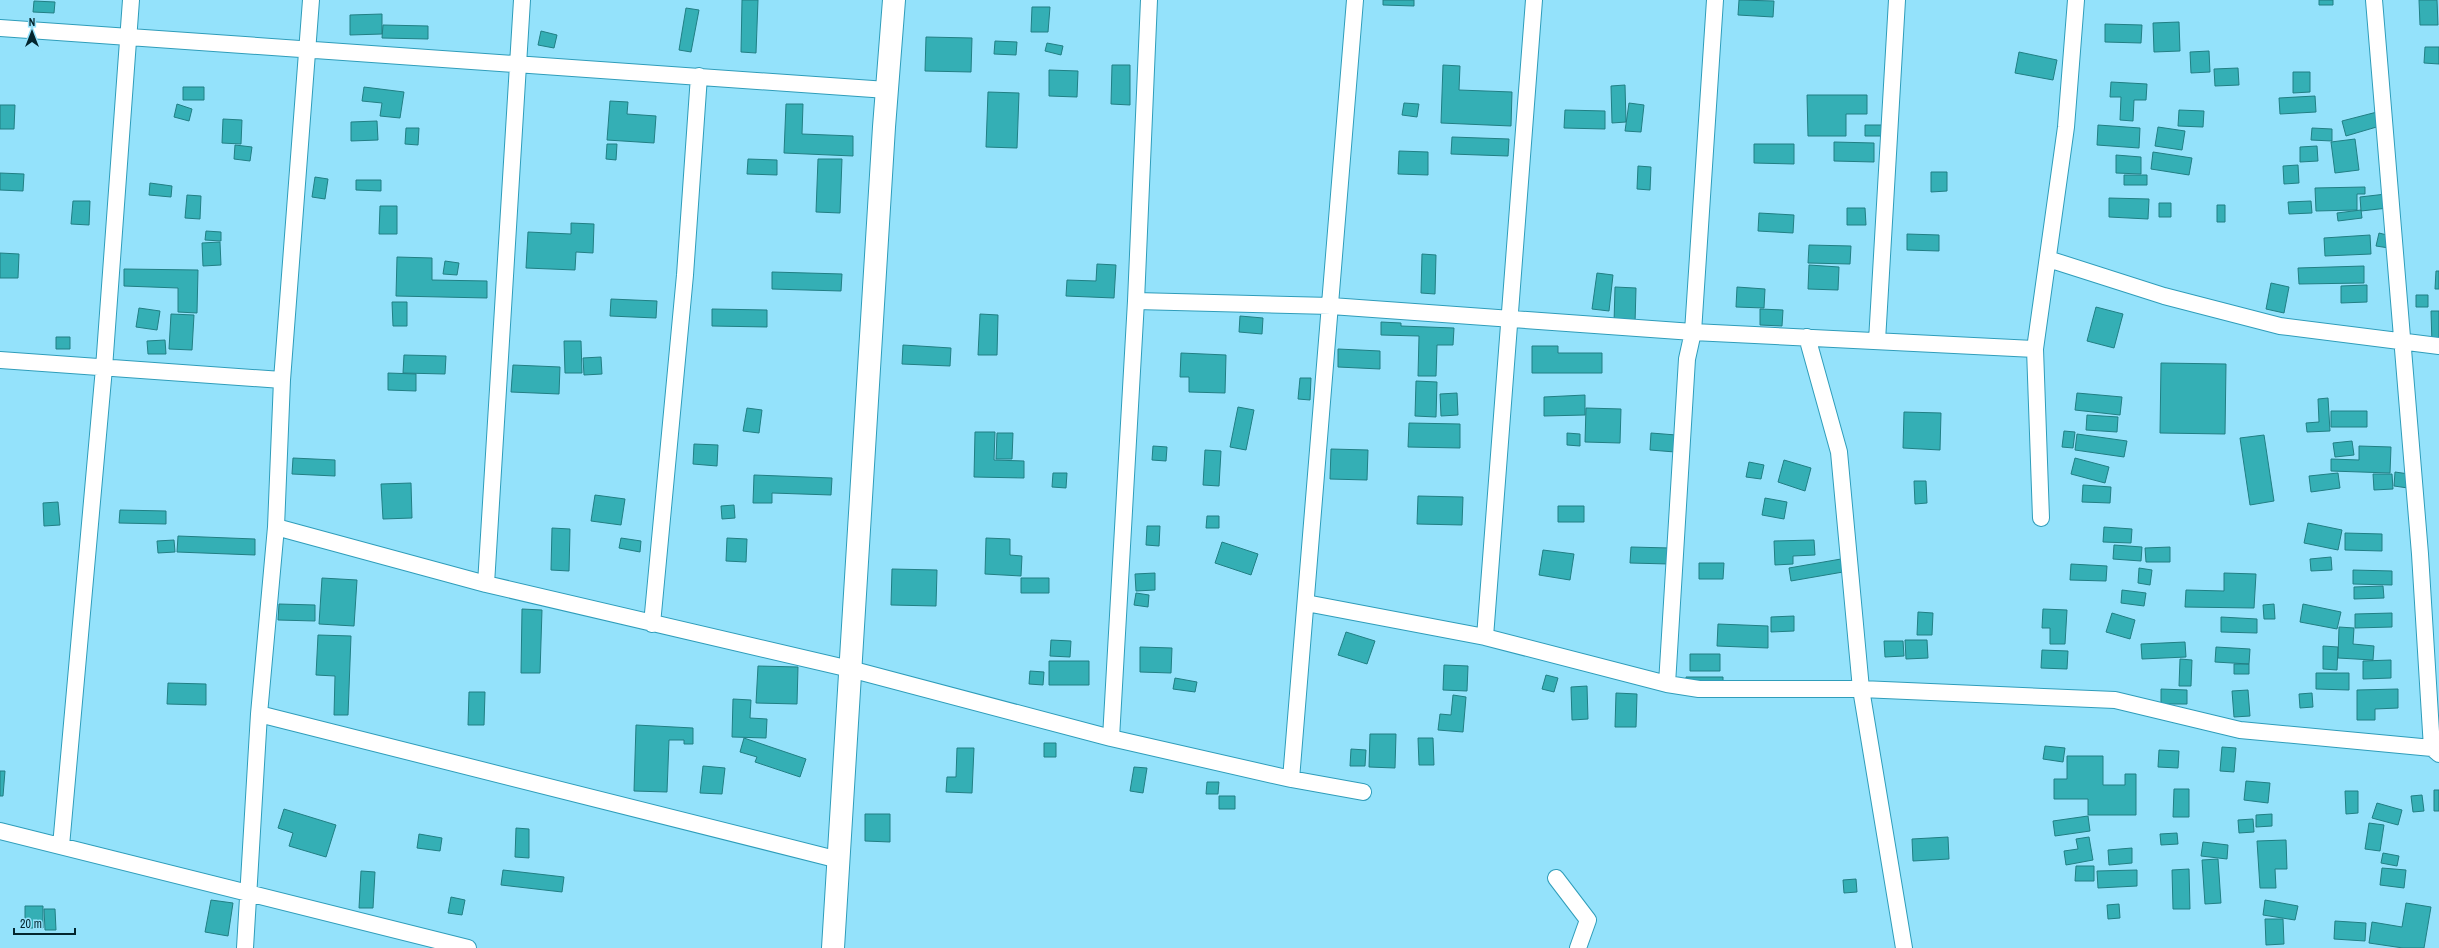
<svg xmlns="http://www.w3.org/2000/svg" width="2439" height="948" font-family="'Archivo Narrow',sans-serif">
  <rect width="100%" height="100%" fill="#94e2fb"/>
  <!-- building -->
  <path fill="#34afb5" stroke="#217f84" d="M742 0H758L756 53 741 52Z
    M1383 0H1414V6L1383 5Z
    M1739 0 1774 1 1773 17 1738 15Z
    M2319 0H2333V5H2319Z
    M2419 0H2437L2438 25H2420Z
    M34 1 55 2 54 13 33 12Z
    M1032 7H1050L1048 32H1031Z
    M686 8 699 10 691 52 679 50Z
    M382 14V34L350 35V15Z
    M2179 22 2180 51 2154 52 2153 23Z
    M2105 24 2142 25 2141 43 2105 42Z
    M383 25 428 26V39L382 38Z
    M541 31 557 35 554 48 538 45Z
    M926 37 972 38 971 72 925 71Z
    M995 41 1017 42 1016 55 994 54Z
    M1047 43 1063 46 1061 55 1045 51Z
    M2425 47H2439V64L2424 63Z
    M2209 51 2210 72 2191 73 2190 52Z
    M2019 52 2057 60 2053 80 2015 73Z
    M1112 65H1130V105L1111 104Z
    M1443 65 1460 66 1459 90 1512 92 1511 126 1441 123Z
    M2238 68 2239 85 2215 86 2214 69Z
    M1049 70 1078 71 1077 97 1049 96Z
    M2293 72H2310V92L2293 93Z
    M2111 82 2147 84 2146 100H2134L2133 121 2120 120 2121 97H2110Z
    M1625 85 1626 122 1612 123 1611 86Z
    M183 87H204V100H183Z
    M364 87 404 92 400 118 380 116 382 103 362 101Z
    M988 92 1019 93 1017 148 986 147Z
    M1807 95H1867V114H1846V136H1808Z
    M2315 96 2316 112 2280 114 2279 98Z
    M610 101 628 102 627 114 656 116 654 143 607 140Z
    M1404 103 1419 104 1417 117 1402 115Z
    M1629 103 1644 105 1641 132 1625 131Z
    M177 104 192 109 189 121 174 117Z
    M786 104H803L802 134 853 136V156L784 153Z
    M0 105H15L14 129H0Z
    M1565 110 1605 111V129L1564 128Z
    M2179 110 2204 111 2203 127 2178 126Z
    M2377 112 2380 126 2346 136 2342 121Z
    M223 119 242 120 241 144 222 143Z
    M377 121 378 140 351 141V122Z
    M1865 125H1886V136H1865Z
    M2098 125 2140 128 2139 148 2097 145Z
    M2158 127 2185 131 2182 150 2155 146Z
    M406 128H419L418 145 405 144Z
    M2312 128 2332 129V141L2311 140Z
    M1452 137 1509 139 1508 156 1451 154Z
    M2355 139 2359 170 2335 173 2331 142Z
    M1834 142 1874 143V162L1834 161Z
    M607 144H617L616 160 606 159Z
    M1754 144H1794V164L1754 163Z
    M235 145 252 147 250 161 234 159Z
    M2317 146 2318 161 2300 162V147Z
    M1399 151 1428 152V175L1398 174Z
    M2153 152 2192 158 2189 175 2151 169Z
    M2116 155 2141 157V174L2116 173Z
    M748 159 777 160V175L747 174Z
    M818 159H842L840 213 816 212Z
    M2298 165 2299 183 2284 184 2283 166Z
    M1638 166 1651 167 1650 190 1637 189Z
    M1931 172H1947V191L1931 192Z
    M0 173 24 174 23 191 0 190Z
    M2124 175H2147V185H2124Z
    M315 177 328 179 325 199 312 197Z
    M356 180H381V191L356 190Z
    M150 183 172 186 171 197 149 195Z
    M2365 187V194H2357V210L2316 211 2315 188Z
    M2386 194 2388 208 2361 211 2360 197Z
    M187 195 201 196 200 219 185 218Z
    M2109 198 2149 199 2148 219 2109 217Z
    M73 201H90L89 225 71 224Z
    M2311 201 2312 213 2289 214 2288 202Z
    M2159 203H2171V217H2159Z
    M2217 205H2225V222H2217Z
    M380 206H397V234H379Z
    M1847 208H1865L1866 225H1847Z
    M2361 210 2362 218 2338 221 2337 213Z
    M1759 213 1794 215 1793 233 1758 231Z
    M571 223 594 224 593 253 576 252 575 270 526 268 528 232 571 234Z
    M206 231 221 232V241L205 240Z
    M2379 233 2391 236 2389 248 2376 246Z
    M1907 234 1939 235V251L1907 250Z
    M2370 235 2371 254 2325 256 2324 238Z
    M220 242 221 265 203 266 202 243Z
    M1809 245 1851 246 1850 264 1808 263Z
    M0 253 19 254 18 278H0Z
    M1422 254 1436 255 1435 294 1421 293Z
    M397 257 432 258V280L487 281V298L396 296Z
    M445 261 459 263 457 275 443 274Z
    M1097 264 1116 265 1114 298 1066 296 1067 280 1096 281Z
    M1809 265 1839 267 1838 290 1808 289Z
    M2364 266V283L2299 284 2298 268Z
    M124 269 198 270 197 313 178 312V288L124 286Z
    M2436 271H2439V289H2435Z
    M772 272 842 274 841 291 772 289Z
    M1597 273 1613 275 1609 311 1592 309Z
    M2271 283 2289 287 2284 313 2266 309Z
    M2367 285V302L2341 303V286Z
    M1615 287 1636 288 1635 324 1614 323Z
    M1737 287 1765 289 1764 308 1736 307Z
    M2416 295H2428V307H2416Z
    M611 299 657 301 656 318 610 316Z
    M392 302H407V326H393Z
    M2096 307 2123 314 2114 348 2087 341Z
    M139 308 160 311 157 330 136 327Z
    M712 309 767 310V327L712 326Z
    M1760 309 1783 310 1782 326 1760 325Z
    M2431 311H2439V344L2432 345Z
    M171 314 194 315 192 350 169 349Z
    M980 314 998 315 997 355H978Z
    M1240 316 1263 318 1262 334 1239 332Z
    M1381 322 1401 323V326L1454 328 1453 345H1437L1436 376H1418L1419 336 1381 335Z
    M56 337H70V349H56Z
    M165 340 166 354H148L147 341Z
    M564 341H581L582 373H565Z
    M903 345 951 348 950 366 902 364Z
    M1532 346H1558V353H1602V373H1532Z
    M1338 349 1380 351V369L1338 367Z
    M1181 353 1226 355 1225 393 1189 392V377H1180Z
    M404 355 446 356 445 374 403 373Z
    M601 357 602 374 584 375 583 358Z
    M2161 363 2226 364 2225 434 2160 433Z
    M513 365 560 367 559 394 511 392Z
    M388 373 416 374V391L388 390Z
    M1300 378H1311L1310 400 1298 399Z
    M1416 381 1437 382 1436 417 1415 416Z
    M1457 393 1458 415 1441 416 1440 394Z
    M2077 393 2122 397 2120 415 2075 410Z
    M1585 395V415L1544 416V397Z
    M2328 398 2330 431 2307 432 2306 423 2319 422 2318 399Z
    M1238 407 1254 410 1246 450 1230 447Z
    M747 408 762 410 759 433 743 431Z
    M1586 408 1621 409 1620 443 1585 442Z
    M2331 411H2367V427H2331Z
    M1904 412 1941 413 1940 450 1903 448Z
    M2087 415 2118 417 2117 432 2086 430Z
    M1409 423 1460 424V448L1408 447Z
    M2064 431 2075 432 2073 448 2062 447Z
    M975 432H995L994 460 1024 461V478L974 477Z
    M997 433H1013L1012 459H996Z
    M1567 433 1580 434V446L1567 445Z
    M1651 433 1676 435 1675 452 1650 450Z
    M2077 434 2127 441 2124 457 2075 450Z
    M2264 435 2274 501 2250 505 2240 438Z
    M2352 441 2354 455 2335 457 2333 443Z
    M694 444 718 445 717 466 693 464Z
    M1153 446 1167 447 1166 461 1152 460Z
    M2359 446 2391 447 2390 473 2331 471V459L2359 460Z
    M1331 449 1368 450 1367 480 1330 479Z
    M1205 450 1221 451 1219 486 1203 485Z
    M293 458 335 460V476L292 474Z
    M2075 458 2109 467 2105 483 2071 474Z
    M1784 460 1811 468 1805 491 1778 482Z
    M1749 462 1764 465 1761 479 1746 477Z
    M2395 472 2409 474 2408 488 2394 486Z
    M1053 473H1067L1066 488 1052 487Z
    M2338 473 2340 488 2311 492 2309 476Z
    M2373 474H2392L2393 489 2374 490Z
    M754 475 832 478 831 495 772 493V503H753Z
    M1914 481H1926L1927 503 1915 504Z
    M411 483 412 518 383 519 381 484Z
    M2083 485 2111 487 2110 503 2082 502Z
    M595 495 625 499 621 525 591 521Z
    M1418 496 1463 497 1462 525 1417 524Z
    M1765 498 1787 502 1784 519 1762 515Z
    M58 502 60 525 44 526 43 503Z
    M734 505 735 518 722 519 721 506Z
    M1558 506H1584V522H1558Z
    M120 510 166 511V524L119 523Z
    M1207 516H1219V528H1206Z
    M2308 523 2342 530 2338 550 2304 543Z
    M1147 526H1160L1159 546 1146 545Z
    M2104 527 2132 529 2131 543 2103 542Z
    M552 528 570 529 569 571 551 570Z
    M2345 533 2382 534V551L2345 550Z
    M178 536 255 539V555L177 552Z
    M621 538 641 541 640 552 619 548Z
    M727 538 747 539 746 562 726 561Z
    M986 538 1010 539V555L1022 556 1021 576 985 574Z
    M174 540 175 552 158 553 157 541Z
    M1814 540 1815 555 1793 556V564L1775 565 1774 541Z
    M1222 542 1258 554 1251 575 1215 563Z
    M2114 545 2142 547 2141 561 2113 559Z
    M1631 547 1670 548 1669 564 1630 563Z
    M2170 547V562H2146L2145 548Z
    M1543 550 1574 554 1570 580 1539 575Z
    M2331 557 2332 570 2311 571 2310 559Z
    M1841 559 1843 572 1791 581 1789 568Z
    M1699 563H1724L1723 579H1699Z
    M2071 564 2107 566 2106 581 2070 580Z
    M2139 568 2152 570 2150 585 2138 583Z
    M892 569 937 570 936 606 891 605Z
    M2353 570 2392 571V585L2353 584Z
    M1155 573V590L1136 591 1135 574Z
    M2224 573 2256 574 2254 608 2185 607 2186 590 2224 591Z
    M322 578 357 580 354 626 319 624Z
    M1021 578H1049V593H1021Z
    M2383 586 2384 598 2354 599V587Z
    M2122 590 2146 593 2144 606 2121 603Z
    M1136 593 1149 595 1148 607 1134 605Z
    M279 604 315 605V621L278 620Z
    M2274 604 2275 619H2264L2263 605Z
    M2303 604 2341 612 2337 629 2300 622Z
    M522 609 542 610 540 673H521Z
    M2043 609 2067 610 2065 644H2050V628H2042Z
    M1918 612 1933 613 1932 635H1917Z
    M2112 613 2135 620 2130 639 2106 632Z
    M2392 613V627L2355 628V614Z
    M1794 616V631L1771 632V617Z
    M2221 617 2257 619V633L2221 632Z
    M1718 624 1768 626V648L1717 646Z
    M2339 627 2354 628 2353 644 2374 646 2373 660 2338 658Z
    M1346 632 1375 641 1367 664 1338 655Z
    M318 635 351 636 348 715H334L335 676 316 675Z
    M1051 640 1071 641 1070 657 1050 656Z
    M1905 640H1927L1928 658 1906 659Z
    M1884 641H1903L1904 656 1885 657Z
    M2185 642 2186 657 2142 659 2141 644Z
    M2323 646 2338 647 2337 670 2323 669Z
    M1140 647 1172 648 1171 673 1140 672Z
    M2216 647 2250 649 2249 664 2215 662Z
    M2042 650 2068 651 2067 669 2041 668Z
    M1690 654H1720V671H1690Z
    M2180 659 2192 660 2191 686H2179Z
    M2391 660V678L2363 679V661Z
    M1049 661H1089V685H1049Z
    M2234 664H2249V674H2234Z
    M1444 665 1468 666 1467 691 1443 690Z
    M758 666 798 667 797 704 756 703Z
    M1030 671 1044 672 1043 685 1029 684Z
    M2316 673H2349V690L2316 689Z
    M1546 675 1558 678 1554 692 1542 689Z
    M1686 677H1723V686H1686Z
    M1175 678 1197 682 1195 692 1173 689Z
    M168 683 206 684V705L167 704Z
    M1587 686 1588 719 1572 720 1571 687Z
    M2161 689 2187 690V704H2161Z
    M2398 689V708L2375 709V720H2357V690Z
    M2248 690 2250 716 2234 717 2232 691Z
    M469 692H485L484 725H468Z
    M1616 693 1637 694 1636 727H1615Z
    M2312 693 2313 707 2300 708 2299 694Z
    M1453 695 1466 697 1463 732 1438 730 1440 714 1451 715Z
    M733 699 751 700 750 718 767 719 766 738 732 737Z
    M636 725 693 728V744H684V740H669L667 792 634 791Z
    M1370 734H1396L1395 768 1369 767Z
    M744 738 806 759 800 777 755 762 757 757 740 752Z
    M1418 738H1433L1434 765H1419Z
    M1044 743H1056V757H1044Z
    M2045 746 2065 748 2063 762 2043 759Z
    M2222 747 2236 748 2234 772 2220 771Z
    M957 748H974L972 793 946 792 947 777H956Z
    M1351 749 1366 750 1365 766H1350Z
    M2159 750 2179 751 2178 768 2158 767Z
    M2067 756H2103V785H2125V774H2136V815H2088V799H2054V779H2067Z
    M703 766 725 768 722 794 700 793Z
    M1134 767 1147 768 1143 793 1130 791Z
    M0 771H5L3 796H0Z
    M2246 781 2270 783 2268 803 2244 800Z
    M1207 782H1219L1218 794H1206Z
    M2174 789H2189V817H2173Z
    M2434 790H2439V811H2434Z
    M2345 791H2358V813L2346 814Z
    M2422 795 2424 811 2413 812 2411 796Z
    M1219 796H1235V809H1219Z
    M2377 803 2402 810 2398 825 2372 818Z
    M284 809 336 825 326 857 289 846 293 833 278 828Z
    M865 814H890V842L865 841Z
    M2272 814V826L2256 827V815Z
    M2088 816 2090 831 2055 836 2053 821Z
    M2253 819 2254 832 2239 833 2238 820Z
    M2369 823 2384 825 2380 851 2365 849Z
    M516 828 529 829V858L515 857Z
    M2177 833 2178 844 2161 845 2160 834Z
    M419 834 442 838 440 851 417 848Z
    M1948 837 1949 859 1913 861 1912 839Z
    M2089 837 2093 860 2066 865 2064 851 2078 849 2076 839Z
    M2286 840 2287 869H2275L2276 888H2260L2257 841Z
    M2203 842 2228 845 2227 859 2201 856Z
    M2132 848V863L2109 865 2108 850Z
    M2383 853 2399 856 2397 866 2381 863Z
    M2218 859 2221 903 2205 904 2202 860Z
    M2076 866H2094V881H2075Z
    M2382 868 2406 870 2404 888 2380 885Z
    M2189 869 2190 909H2173L2172 870Z
    M503 870 564 877 562 892 501 885Z
    M2137 870V886L2098 888 2097 871Z
    M361 871 375 872 373 908H359Z
    M1856 879 1857 892 1844 893 1843 880Z
    M451 897 465 900 462 915 448 913Z
    M211 900 233 903 228 936 205 932Z
    M2265 900 2298 906 2295 920 2263 915Z
    M2406 903 2431 907 2424 948H2403L2369 943 2372 922 2402 927Z
    M2119 904 2120 918 2108 919 2107 905Z
    M25 906H43V928H25Z
    M44 909H55L56 930H45Z
    M2265 919H2283L2284 944 2266 945Z
    M2335 921 2366 923 2365 941 2334 939Z"/>
  <g fill="none" stroke-linecap="round" stroke-linejoin="round">
    <defs>
      <path id="street" d="M2374 0 2420 554 2432 748
        M0 28 887 90
        M2048 259 2164 296 2280 326 2439 346
        M1136 301 1331 306 1693 332 2035 349
        M1807 337 1839 452 1861 689 1904 948
        M1877 341 1897 0
        M0 360 282 380
        M2041 518 2035 349 2066 127 2076 0
        M276 527 486 584 850 669 1111 738 1291 779 1363 792
        M486 584 522 0
        M1306 603 1485 637 1667 684 1699 689H1861L2115 700 2240 730 2432 748 2439 754
        M652 624 685 275 699 76
        M1485 637 1534 0
        M1667 684 1687 359 1693 332 1715 0
        M259 714 839 860
        M1111 738 1136 301 1149 0
        M1291 779 1355 0
        M0 831 468 948
        M61 846 104 368 131 0
        M1556 878 1588 920 1578 948
        M245 948 259 714 276 527 282 380 311 0"/>
      <path id="secondary" d="M833 948 884 127 894 0"/>
    </defs>
    <!-- street casing -->
    <use href="#street" stroke="#2f9dba" stroke-width="18"/>
    <!-- secondary casing -->
    <use href="#secondary" stroke="#2f9dba" stroke-width="24"/>
    <!-- street -->
    <use href="#street" stroke="#fff" stroke-width="16"/>
    <!-- secondary -->
    <use href="#secondary" stroke="#fff" stroke-width="22"/>
  </g>
  <!-- north arrow -->
  <g transform="translate(32 32)" stroke="#94e2fb" stroke-width="3" paint-order="stroke">
  <path d="M0-3L7 15L0 10L-7 15Z" fill="#03252e"/>
  <text y="-6" font-size="11" font-weight="bold" text-anchor="middle" fill="#03252e">N</text>
  </g>
  <!-- scale -->
  <path d="M14 928v6h61v-6" fill="none" stroke="#03252e" stroke-width="2"/>
  <text x="20" y="928" font-size="12" fill="#03252e" stroke="#94e2fb" stroke-width="3" paint-order="stroke">20 m</text>
</svg>
